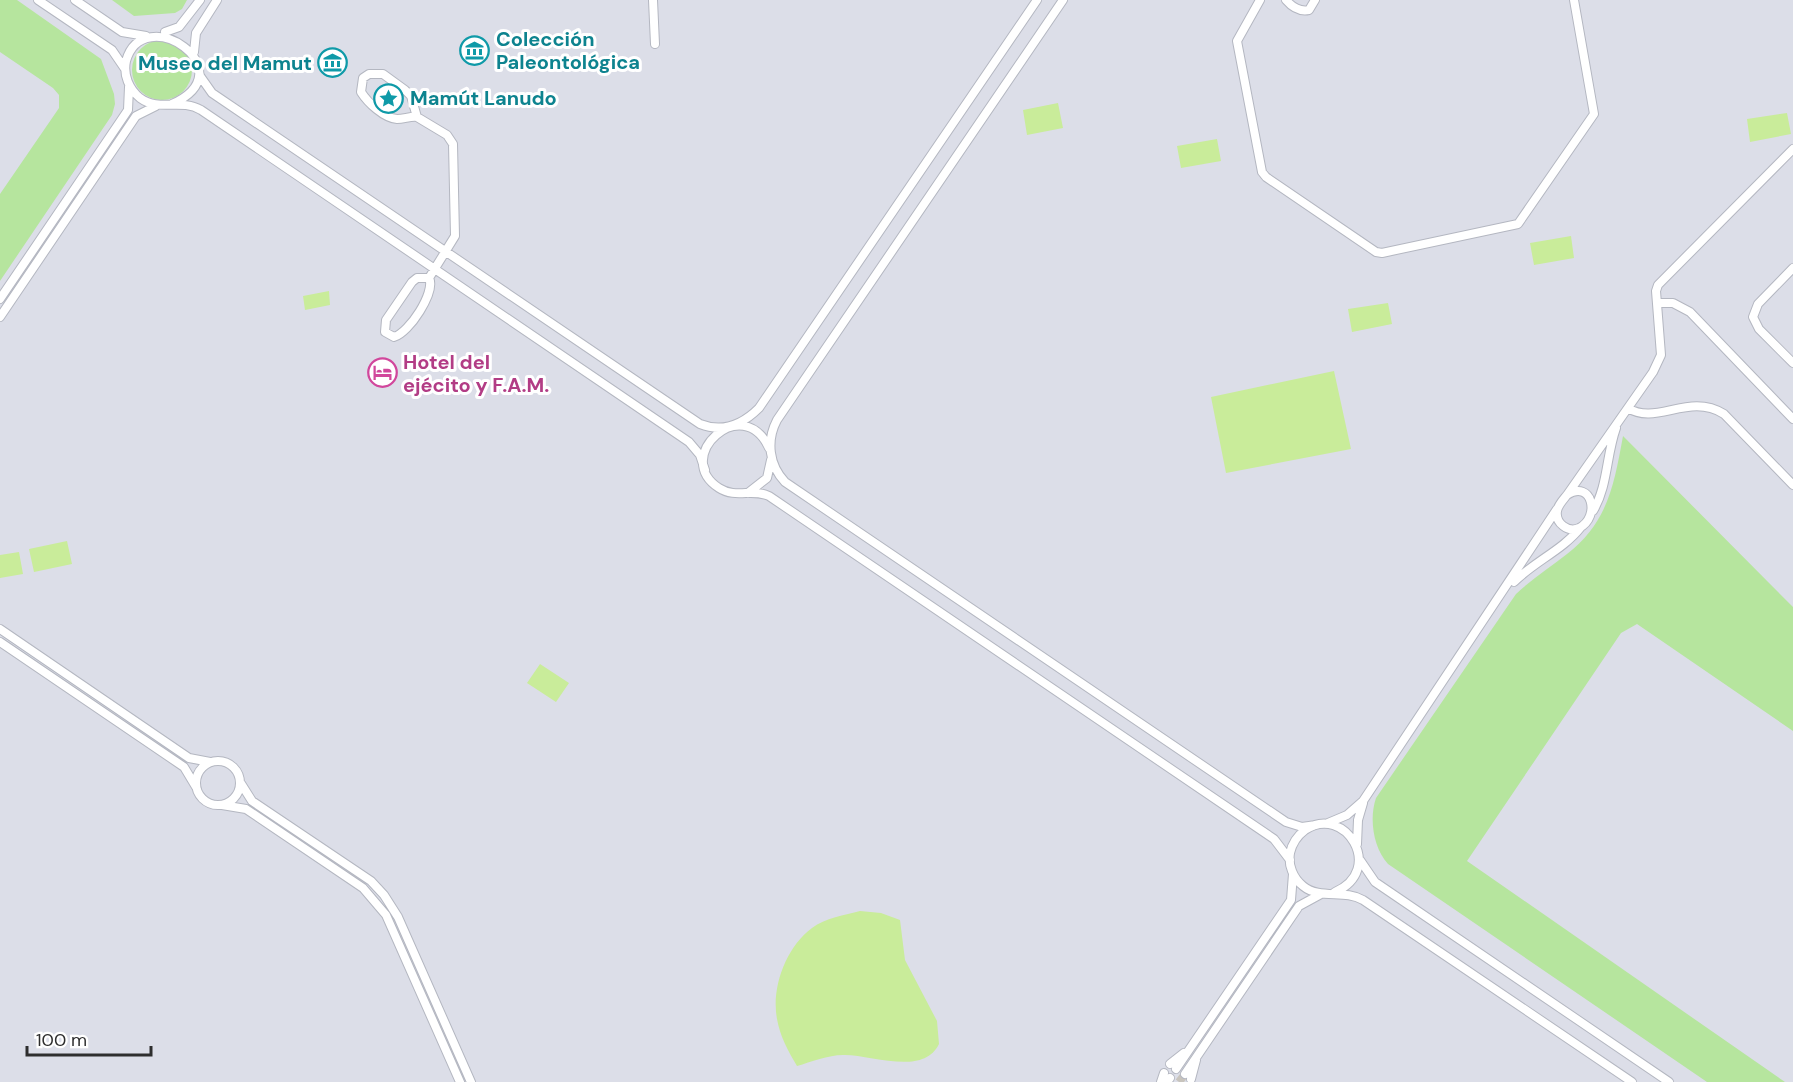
<svg xmlns="http://www.w3.org/2000/svg" width="1793" height="1082" font-family="'DM Sans',sans-serif">
  <rect width="100%" height="100%" fill="#efe9e1"/>
  <!-- airport -->
  <path fill="#dcdee8" d="M0 0H1793V1082H0Z"/>
  <!-- green -->
  <path fill="#b6e59e" d="M0 0H17L101 59 114 94 115 104 112 115 0 281V194L59 108V95L53 88 0 52Z
    M112 0H187L182 9 175 13 134 16Z
    M132 70a30 30 0 1 1 60 0a30 30 0 1 1-60 0Z
    M1623 436 1793 607V731L1637 624 1621 633 1467 861 1785 1082H1707L1388 864C1373 848 1369 818 1376 798L1516 594C1532 579 1549 568 1567 554 1608 522 1614 485 1623 436Z"/>
  <!-- pitch -->
  <path fill="#c9ec9a" d="M1058 103 1063 128 1027 135 1023 110Z
    M1787 113 1791 134 1750 142 1747 119Z
    M1217 139 1221 161 1181 168 1177 146Z
    M1571 236 1574 258 1534 265 1530 243Z
    M329 291 330 305 305 310 303 296Z
    M1388 303 1392 324 1352 332 1348 309Z
    M1334 371 1351 449 1226 473 1211 397Z
    M67 541 72 564 34 572 29 549Z
    M19 552 23 574 0 578V555Z
    M540 664 569 683 556 702 527 683Z
    M860 911 881 913 900 920 905 960 937 1021 939 1044C923 1077 870 1054 843 1055 828 1055 811 1062 797 1066 788 1051 780 1036 777 1019 771 988 786 947 812 928 825 918 845 915 860 911Z"/>
  <g fill="none" stroke-linecap="round" stroke-linejoin="round">
    <!-- minor-tunnel -->
    <path stroke="#c8c4bd" stroke-width="8" stroke-dasharray="8 4" stroke-linecap="butt" d="M1179 1082 1185 1074"/>
    <defs>
      <path id="minor" d="M38 0 112 50 125 69
        M75 0 122 32 146 36
        M653 0 655 44
        M1063 0 777 420C766 441 769 465 785 482L1286 822 1302 827 1316 825
        M1260 0 1237 41 1262 172 1266 177 1376 252 1382 253 1518 224 1594 114 1574 0
        M1286 0C1292 7 1299 12 1309 10L1315 0
        M165 32 179 27 200 0
        M194 52 196 33 217 0
        M197 63 200 76 212 93 700 424C723 433 743 424 759 408L1037 0
        M172 104C248 70 143 0 126 61 123 75 129 89 140 98 159 112 181 98 201 110L689 442 700 455 705 470
        M417 117C411 116 404 119 397 119 384 118 368 103 361 92L363 78 369 74H383L405 90 411 96 417 117 447 135 453 144 455 236 429 278H417L412 282 386 320 385 332 394 337C409 333 436 292 429 278
        M1793 268 1758 304 1753 317 1759 329 1793 363
        M0 299 128 110 129 87
        M1657 303H1673L1690 312 1793 419
        M0 317 136 116 156 106
        M1628 408C1656 426 1689 392 1724 414L1793 485
        M769 448C743 391 671 457 719 488 736 499 752 488 769 496L1274 839 1290 860
        M748 493 767 478 771 460
        M1567 495C1592 479 1601 517 1579 528 1568 533 1555 523 1557 511 1558 505 1563 500 1567 495L1653 372 1661 355 1656 291 1658 285 1793 149
        M1593 511C1608 486 1606 456 1616 428
        M1514 582C1535 561 1563 550 1581 527
        M0 629 189 758 210 762
        M0 642 184 767 196 787
        M196 783a22 22 0 1 1 44 0a22 22 0 1 1-44 0Z
        M240 782 252 801 371 881 384 895 398 917 471 1082
        M222 805 246 809 363 888 386 915 460 1082
        M1328 823 1347 815 1363 801 1557 509
        M1357 844 1358 820 1363 803
        M1360 860 1375 882 1669 1082
        M1335 892C1386 870 1345 803 1305 830 1297 836 1292 844 1290 853 1288 865 1293 878 1303 886 1320 900 1344 889 1363 900L1632 1082
        M1170 1064 1184 1053
        M1176 1069 1291 900 1293 874
        M1185 1074 1299 906 1321 894
        M1191 1079 1196 1060
        M1161 1082 1164 1073
        M1167 1082 1170 1078"/>
    </defs>
    <!-- minor casing -->
    <use href="#minor" stroke="#b4b7c1" stroke-width="10"/>
    <!-- minor -->
    <use href="#minor" stroke="#fff" stroke-width="8"/>
  </g>
  <!-- icons -->
  <defs>
    <symbol id="museum-ring" viewBox="-11 -11 22 22"><circle r="9.5" fill="#fff" stroke="#0f9aa8" stroke-width="1.5"/><path d="M0-6L6-3V-2H-6V-3ZM-5-1h2V3h-2ZM-1-1h2V3h-2ZM3-1h2V3H3ZM-6 4H6V6H-6Z" fill="#0f9aa8"/></symbol>
    <symbol id="sight-ring" viewBox="-11 -11 22 22"><circle r="9.5" fill="#fff" stroke="#0f9aa8" stroke-width="1.5"/><path d="M0-6L1.8-2.2L6-1.7L2.9 1.2L3.7 5.4L0 3.3L-3.7 5.4L-2.9 1.2L-6-1.7L-1.8-2.2Z" fill="#0f9aa8"/></symbol>
    <symbol id="hotel-ring" viewBox="-11 -11 22 22"><circle r="9.5" fill="#fff" stroke="#d1479c" stroke-width="1.5"/><path d="M-6-4.5h1.5V1H6V5H4.5V3h-9V5H-6ZM-4 0a1.8 1.8 0 1 1 3.6 0ZM.5 0V-2.5h3Q6-2.5 6 0Z" fill="#d1479c"/></symbol>
  </defs>
  <g fill-rule="evenodd">
    <use href="#museum-ring" x="458" y="34" width="33" height="33"/>
    <use href="#museum-ring" x="316" y="46" width="33" height="33"/>
    <use href="#sight-ring" x="372" y="82" width="33" height="33"/>
    <use href="#hotel-ring" x="366" y="356" width="33" height="33"/>
  </g>
  <g text-anchor="middle" stroke-width="6" stroke-linejoin="round" paint-order="stroke">
    <!-- culture labels -->
    <g font-size="20" font-weight="bold" fill="#0d838f" stroke="#fff" text-anchor="start">
      <text x="496" y="46">Colección<tspan x="496" dy="23">Paleontológica</tspan></text>
      <text x="312" y="70" text-anchor="end">Museo del Mamut</text>
      <text x="410" y="105">Mamút Lanudo</text>
    </g>
    <!-- hotel labels -->
    <g font-size="20" font-weight="bold" fill="#b23c85" stroke="#fff" text-anchor="start">
      <text x="403" y="369">Hotel del<tspan x="403" dy="23">ejécito y F.A.M.</tspan></text>
    </g>
  </g>
  <!-- scale -->
  <path d="M27 1046v9h124v-9" fill="none" stroke="#2e2e2e" stroke-width="3"/>
  <text x="36" y="1046" font-size="18" fill="#2e2e2e" stroke="#ffffff" stroke-width="4.5" paint-order="stroke">100 m</text>
</svg>
